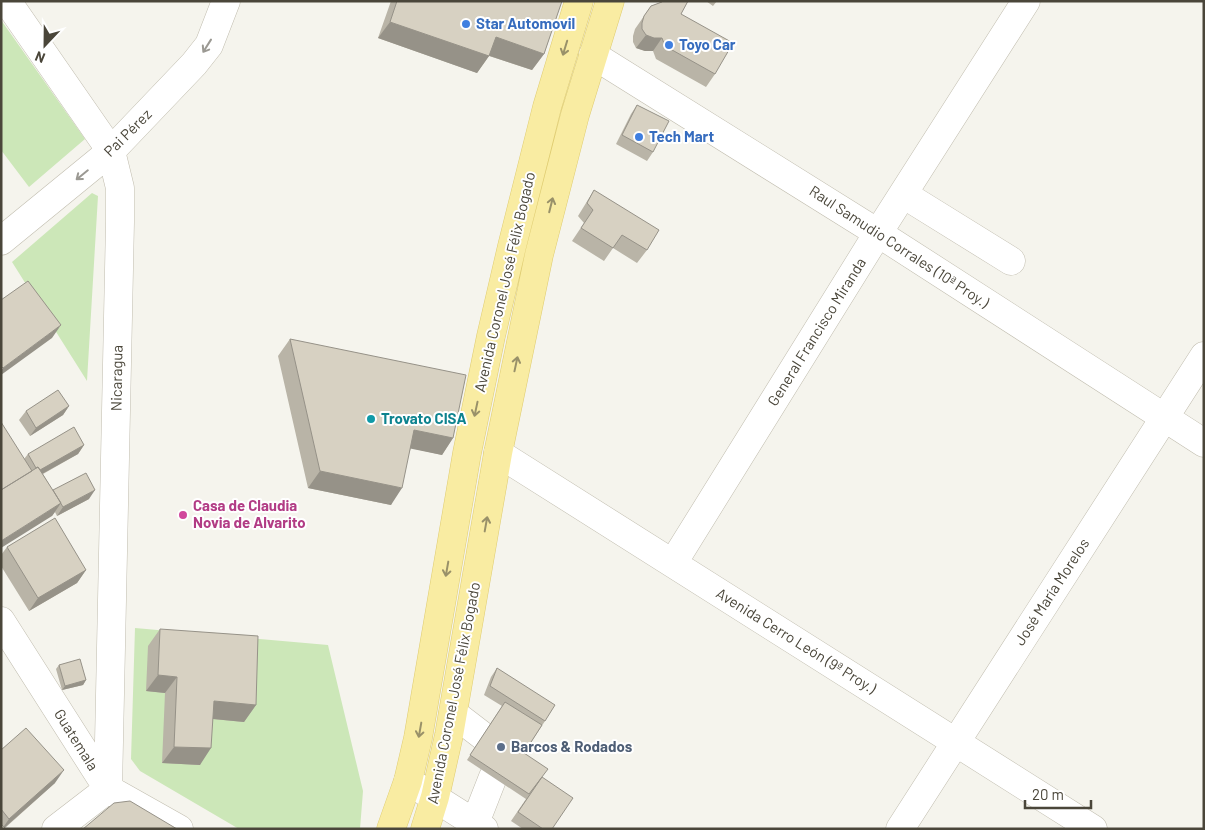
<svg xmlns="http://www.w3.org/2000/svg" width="1205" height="830" font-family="Barlow,sans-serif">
  <rect width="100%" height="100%" fill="#f5f4ed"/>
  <!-- green -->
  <path fill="#cce7b8" d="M1 20 85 139 29 187 1 150Z
    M92 193 98 196 87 381 12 262Z
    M135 628 328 645 363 791 360 829H239L140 771 131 759Z"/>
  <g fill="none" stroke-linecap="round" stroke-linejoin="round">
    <defs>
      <path id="minor" d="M7 1 111 151 120 188V222L108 789
        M593 55 878 233 1204 443
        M903 194 1011 261
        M1 241 111 151 194 64 209 45 226 1
        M498 453 1093 829
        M673 563 878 233 1026 1
        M1 621 108 789 179 829
        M453 713 483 736
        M408 781 484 829
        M475 823 493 777
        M56 829 108 789
        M900 829 1204 356"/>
      <path id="major" d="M391 829 408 781 418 738 467 453 491 336 512 246 547 107 579 1
        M425 829 435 797 449 735 498 453 539 255 575 115 610 1"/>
    </defs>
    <!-- minor casing -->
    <use href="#minor" stroke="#c1bdaf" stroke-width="29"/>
    <!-- major casing -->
    <use href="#major" stroke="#dfcc71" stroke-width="29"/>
    <!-- minor -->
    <use href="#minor" stroke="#fff" stroke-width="28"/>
    <!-- major -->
    <use href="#major" stroke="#f9eca2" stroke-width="28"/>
  </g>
  <!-- wall -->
  <path fill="#b9b4a7" d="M391 1H562L544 54 532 70 489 56 477 73 378 38Z
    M661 1H688L681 14 715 74 706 87 656 59 653 51H645L636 48 633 42V36L635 29 651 6 659 3Z
    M706 1H717L713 6Z
    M637 105 653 152 647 161 616 144 631 114Z
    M594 190 647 250 637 263 613 248 604 261 572 241 584 223 578 216Z
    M290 339 453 438 442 455 411 448 391 505 308 488 278 356Z
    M69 406 63 415 30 436 19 420 26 411Z
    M84 445 78 454 43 474 53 491 89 499 57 516 55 512 52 516 24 459 28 454Z
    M7 547 86 570 77 583 29 611 1 566V555Z
    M160 629 256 705 244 722 213 719 200 765 162 763 165 693 146 691 148 646Z
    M59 665 86 680 83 685 62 690 56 669Z
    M497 668 545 721 524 753 542 777 552 829H523L511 821 526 799 467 760 502 706 484 695 491 677Z
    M1 750 55 783 5 828 1 829Z"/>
  <!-- shaded-wall -->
  <path fill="#969288" d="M390 22 489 56 477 73 378 38Z
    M646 35 662 38 653 51H645L636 48Z
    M496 37 544 54 532 70 484 54Z
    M61 325 52 338 1 375V370L3 368Z
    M69 406 63 415 30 436 36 428Z
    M414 430 453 438 442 455 403 447Z
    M84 445 78 454 31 480 38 471Z
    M320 471 402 488 391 505 308 488Z
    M95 490 89 499 57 516 63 507Z
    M61 503 52 516 1 548V541Z
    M86 570 77 583 29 611 38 598Z
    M158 675 177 677 165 693 146 691Z
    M86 680 83 685 62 690 65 686Z
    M214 701 256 705 244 722 203 718Z
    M174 747 211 748 200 765 162 763Z
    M64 770 55 783 3 829H2L9 819Z"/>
  <!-- building -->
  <path fill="#d7d1c2" stroke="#969288" d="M397 1H562L544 54 496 37 489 56 390 22Z
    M663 1H688L681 14 733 43 715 74 665 46 662 38H654L646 35 642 29V23L644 16 651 6 662 2Z
    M637 105 669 121 653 152 622 135Z
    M594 190 659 230 647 250 622 235 613 248 581 228 593 210 587 203Z
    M28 281 61 325 3 368 1 366V300Z
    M290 339 466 375 453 438 414 430 402 488 320 471Z
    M58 390 69 406 36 428 26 411Z
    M1 422 32 471 1 490Z
    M74 427 84 445 40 470 38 467 36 468 28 454Z
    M38 467 61 503 1 541V490Z
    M86 473 95 490 63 507 53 490Z
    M55 518 86 570 38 598 7 547Z
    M160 629 258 636 256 705 214 701 211 748 174 747 177 677 158 675Z
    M80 659 86 680 65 686 59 665Z
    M497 668 555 705 545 721 490 686Z
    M505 702 542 725 524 753 548 769 529 794 470 755Z
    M26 728 64 770 9 819 1 809V750Z
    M542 777 573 798 552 829H543L518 812Z
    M130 801 177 829H83L114 803Z
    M1 824 5 828 4 829H1Z"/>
  <!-- one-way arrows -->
  <defs><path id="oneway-shaft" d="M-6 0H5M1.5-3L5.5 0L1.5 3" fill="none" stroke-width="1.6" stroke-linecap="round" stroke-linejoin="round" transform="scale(1.25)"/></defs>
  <g stroke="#9b9993">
    <use href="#oneway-shaft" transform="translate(207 46) rotate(122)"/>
    <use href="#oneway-shaft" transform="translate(82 175) rotate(141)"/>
  </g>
  <g stroke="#999169">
    <use href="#oneway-shaft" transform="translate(565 48) rotate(107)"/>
    <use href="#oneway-shaft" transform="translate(551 205) rotate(-76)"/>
    <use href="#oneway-shaft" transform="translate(516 364) rotate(-78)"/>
    <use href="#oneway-shaft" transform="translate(476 409) rotate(102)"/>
    <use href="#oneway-shaft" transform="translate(486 524) rotate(-80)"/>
    <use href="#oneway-shaft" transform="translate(447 569) rotate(100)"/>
    <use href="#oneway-shaft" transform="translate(420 730) rotate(100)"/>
  </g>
  <!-- markers -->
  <g fill="#3f7fe0" stroke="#fff" stroke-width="2">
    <circle cx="466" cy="24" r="5"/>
    <circle cx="669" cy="45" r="5"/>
    <circle cx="639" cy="137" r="5"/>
  </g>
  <circle fill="#0f9aa8" stroke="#fff" stroke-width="2" cx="371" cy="419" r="5"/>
  <circle fill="#d1479c" stroke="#fff" stroke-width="2" cx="183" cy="515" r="5"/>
  <circle fill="#5c6f8a" stroke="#fff" stroke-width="2" cx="501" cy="747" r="5"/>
  <g text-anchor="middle" stroke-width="4" stroke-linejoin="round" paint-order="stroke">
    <!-- shop labels -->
    <g font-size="15" font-weight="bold" fill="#366cbe" stroke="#fff" text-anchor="start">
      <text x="476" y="29">Star Automovil</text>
      <text x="679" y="50">Toyo Car</text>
      <text x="649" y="142">Tech Mart</text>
    </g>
    <!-- street labels -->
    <g font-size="15" fill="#4a463a" stroke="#fff">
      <text transform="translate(128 133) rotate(-45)" y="5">Pai Pérez</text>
      <text transform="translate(899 247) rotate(33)" y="5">Raul Samudio Corrales (10ª Proy.)</text>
      <text transform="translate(505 282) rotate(-77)" y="5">Avenida Coronel José Félix Bogado</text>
      <text transform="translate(817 332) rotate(-58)" y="5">General Francisco Miranda</text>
      <text transform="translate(117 378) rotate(-89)" y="5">Nicaragua</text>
      <text transform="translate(1052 592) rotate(-57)" y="5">José María Morelos</text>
      <text transform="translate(796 641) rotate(32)" y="5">Avenida Cerro León (9ª Proy.)</text>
      <text transform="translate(454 693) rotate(-79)" y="5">Avenida Coronel José Félix Bogado</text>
      <text transform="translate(76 740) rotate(58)" y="5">Guatemala</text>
    </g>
    <!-- culture labels -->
    <g font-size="15" font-weight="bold" fill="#0d838f" stroke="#fff" text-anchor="start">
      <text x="381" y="424">Trovato CISA</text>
    </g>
    <!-- hotel labels -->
    <g font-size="15" font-weight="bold" fill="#b23c85" stroke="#fff" text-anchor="start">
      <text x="193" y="511">Casa de Claudia<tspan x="193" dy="17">Novia de Alvarito</tspan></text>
    </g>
    <!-- service labels -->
    <g font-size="15" font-weight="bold" fill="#4e5e75" stroke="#fff" text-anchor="start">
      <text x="511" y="752">Barcos &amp; Rodados</text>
    </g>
  </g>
  <!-- border -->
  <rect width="1205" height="830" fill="none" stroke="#4a463a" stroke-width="5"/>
  <!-- north arrow -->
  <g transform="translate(45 45) rotate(202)" stroke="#ffffff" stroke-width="4" paint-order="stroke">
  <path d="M0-4L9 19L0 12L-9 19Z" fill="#4a463a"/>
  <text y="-8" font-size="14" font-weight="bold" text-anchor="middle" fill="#4a463a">N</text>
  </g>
  <!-- scale -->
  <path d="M1025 800v8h66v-8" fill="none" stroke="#4a463a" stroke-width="2.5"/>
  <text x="1032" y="800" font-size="15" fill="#4a463a" stroke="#ffffff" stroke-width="4" paint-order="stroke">20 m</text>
</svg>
